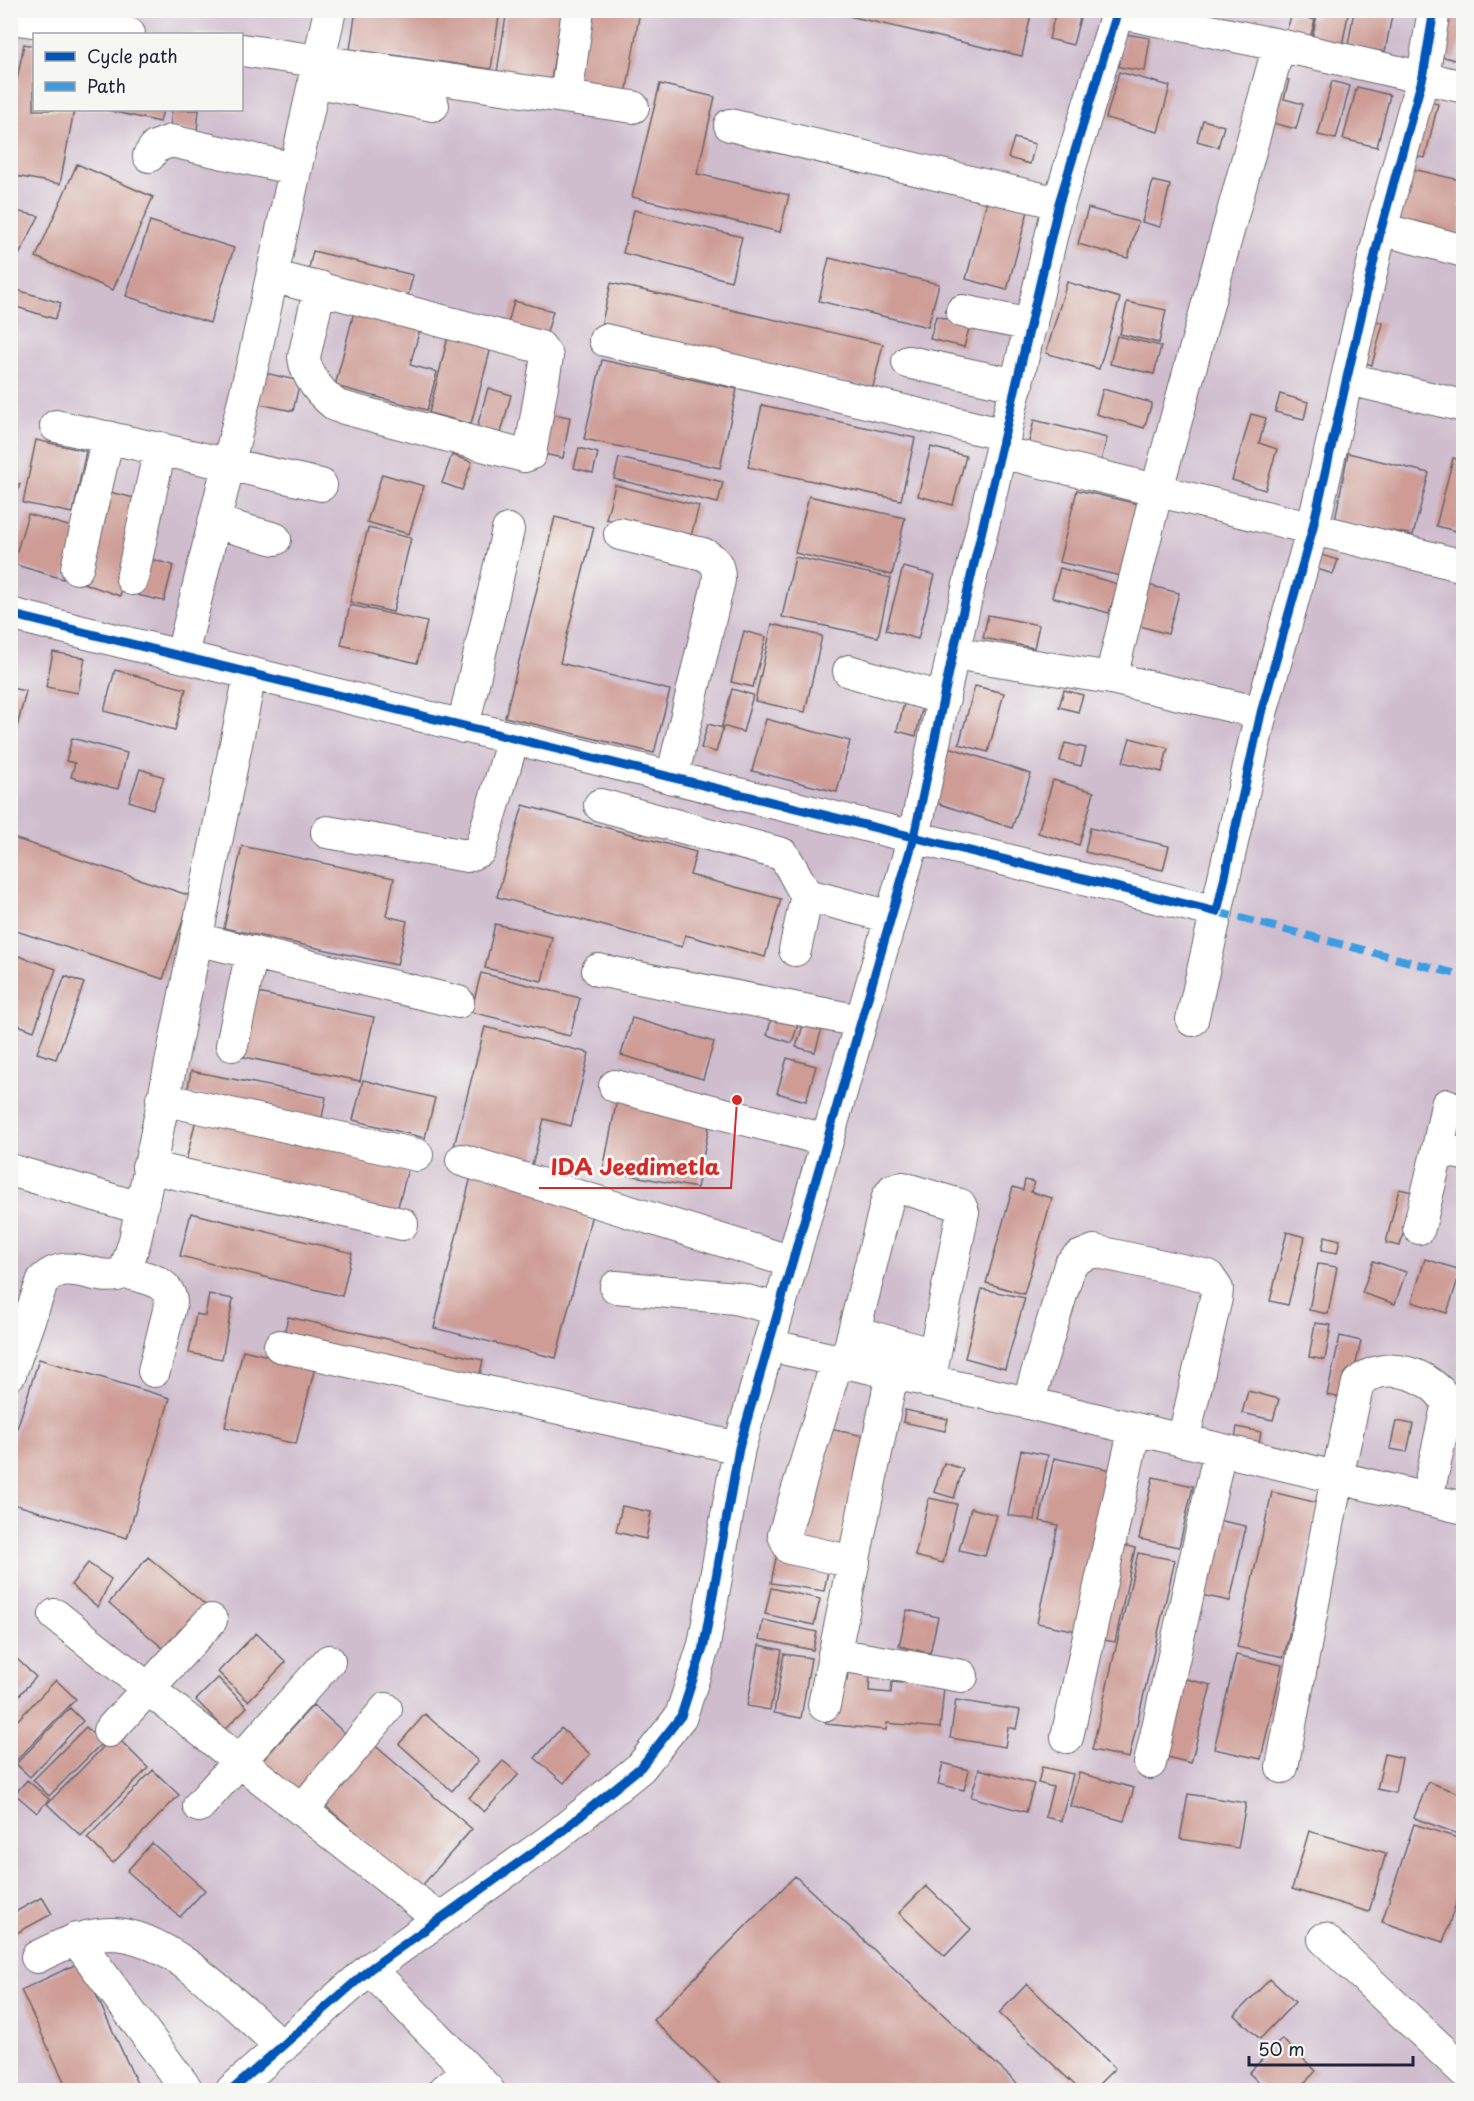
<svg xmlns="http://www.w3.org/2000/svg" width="1474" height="2101" font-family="'Playpen Sans',sans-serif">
  <rect width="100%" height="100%" fill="#f6f6f2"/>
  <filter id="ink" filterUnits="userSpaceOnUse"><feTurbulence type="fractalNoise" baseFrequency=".0167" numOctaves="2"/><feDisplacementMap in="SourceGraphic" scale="12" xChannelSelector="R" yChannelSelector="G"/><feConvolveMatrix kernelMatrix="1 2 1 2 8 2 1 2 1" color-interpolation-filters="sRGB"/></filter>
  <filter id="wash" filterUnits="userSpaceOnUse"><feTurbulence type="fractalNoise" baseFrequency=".008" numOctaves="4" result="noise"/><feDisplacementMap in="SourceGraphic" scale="24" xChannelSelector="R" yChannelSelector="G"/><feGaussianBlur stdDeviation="1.35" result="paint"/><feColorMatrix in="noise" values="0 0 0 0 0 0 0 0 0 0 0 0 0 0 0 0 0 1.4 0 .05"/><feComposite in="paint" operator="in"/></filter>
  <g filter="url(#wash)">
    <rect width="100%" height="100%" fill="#ece4c7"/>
    <!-- industrial -->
    <path fill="#cfbdce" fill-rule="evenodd" d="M11 11H1463V2090H11ZM34 34H242V110H34Z"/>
    <g id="blocks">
      <!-- building -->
      <path fill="#ce9c95" d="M356 10H500L491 69 350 49Z
        M507 10H562L551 80 497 72Z
        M586 10H640L626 95 574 86Z
        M823 10H1032L1022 56Z
        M1056 10H1082L1073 45 1049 39Z
        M1318 10H1349L1342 46 1312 39Z
        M1354 10 1392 15 1385 52 1348 45Z
        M1446 13 1464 19V30L1455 60 1433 54Z
        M1292 14 1315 20 1310 38 1286 32Z
        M1125 34 1150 38 1145 71 1119 67Z
        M24 44 34 46V110H74L60 184 10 175V115Z
        M1119 72 1170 86 1158 132 1106 118Z
        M1276 77 1289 80 1284 99 1303 104 1296 129 1265 121Z
        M1332 81 1350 86 1336 139 1318 135Z
        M660 84 715 97 697 174 789 195 780 232 632 197Z
        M1357 87 1390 95 1377 147 1343 139Z
        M1421 100 1438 104 1425 158 1408 155Z
        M107 110H163L160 122Z
        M172 110H199L197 131 170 127Z
        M1203 120 1224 126 1218 147 1197 141Z
        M1014 138 1035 144 1030 164 1008 158Z
        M77 164 153 197 113 290 36 257Z
        M1404 167 1464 181 1459 207 1464 210 1457 237 1391 221Z
        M1153 181 1170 185 1160 227 1142 222Z
        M988 197 1029 207 1007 290 966 279Z
        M1088 208 1138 222 1128 258 1078 244Z
        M10 210 39 216 10 273Z
        M634 210 742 237 731 281 623 253Z
        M150 221 234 248 210 323 126 296Z
        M313 251 413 275 407 300 307 277Z
        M829 258 939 284 928 327 819 301Z
        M1067 282 1120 298 1099 369 1046 353Z
        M611 283 883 344 873 387 601 326Z
        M10 288 61 303 55 319 10 305Z
        M514 301 553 311 545 340 506 331Z
        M1127 302 1166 310 1159 343 1120 334Z
        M356 304 422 322 410 365 437 372 427 410 335 386Z
        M936 316 970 325 964 347 930 339Z
        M1366 319 1383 323 1372 365 1355 360Z
        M451 325 494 336 471 424 429 413Z
        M1117 336 1161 346 1154 374 1110 364Z
        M602 360 737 389 720 468 584 439Z
        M265 373 300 381 293 411 259 404Z
        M488 388 511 395 501 433 477 427Z
        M1103 389 1152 403 1144 428 1096 414Z
        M1280 394 1308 402 1304 419 1275 412Z
        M762 405 915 438 901 500 748 467Z
        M545 413 570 417 563 458 538 453Z
        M1251 414 1266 418 1259 443 1277 449 1265 490 1232 480Z
        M1034 420 1107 438 1100 464 1028 446Z
        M36 440 86 451 73 513 23 503Z
        M931 447 966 456 953 505 918 496Z
        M579 448 598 453 593 473 574 468Z
        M1348 453 1429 473 1413 535 1335 520Z
        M452 455 472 462 462 490 442 483Z
        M619 458 723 482 718 503 614 479Z
        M1453 458 1464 461V501L1456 531 1436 526Z
        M382 474 424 486 409 534 367 522Z
        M10 482 20 484 11 515H10Z
        M615 485 699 506 690 540 606 519Z
        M1077 490 1138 504 1121 576 1059 562Z
        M105 491 143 500 120 596 80 582Z
        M809 496 905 518 892 575 795 553Z
        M28 514 78 529 63 579 13 564Z
        M555 517 594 527 560 663 670 690 654 753 505 717Z
        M368 528 411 538 393 612 350 602Z
        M1321 555 1338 560 1333 574 1317 569Z
        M795 557 891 578 878 637 782 617Z
        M146 558 173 565 164 601 137 595Z
        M903 567 935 575 918 639 886 630Z
        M1060 568 1118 584 1109 613 1052 597Z
        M1144 584 1179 593 1168 634 1133 624Z
        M350 605 427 622 417 663 341 645Z
        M988 615 1039 625 1034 648 983 638Z
        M772 624 822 636 805 712 755 701Z
        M744 631 766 637 753 687 731 682Z
        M53 652 85 658 78 693 46 687Z
        M115 670 186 689 175 730 104 711Z
        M975 686 1004 693 988 752 959 744Z
        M10 688 26 691 15 735 10 734Z
        M732 689 753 695 743 732 722 726Z
        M1064 690 1083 695 1078 712 1059 707Z
        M904 704 922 708 916 736 897 731Z
        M766 719 850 741 837 792 752 771Z
        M708 724 723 728 716 752 701 748Z
        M72 738 127 753 118 789 71 777 75 763 66 761Z
        M1130 738 1168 748 1162 772 1123 762Z
        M10 742H15L12 762H10Z
        M1065 743 1086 748 1081 766 1060 761Z
        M949 747 1031 774 1012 828 931 801Z
        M140 769 164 777 153 809 129 801Z
        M1053 780 1094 792 1079 845 1038 833Z
        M523 805 696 852 690 875 781 899 765 957 685 935 682 947 497 897Z
        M1090 828 1169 846 1163 870 1085 852Z
        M10 837 191 896 163 979 10 929Z
        M242 846 394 878 386 916 407 921 397 965 224 928Z
        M495 924 552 937 542 981 485 968Z
        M10 953 56 969 34 1031 10 1022Z
        M481 973 580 998 570 1036 471 1012Z
        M65 976 84 983 56 1059 37 1053Z
        M258 993 374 1017 360 1081 244 1057Z
        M773 1013 799 1021 792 1043 767 1035Z
        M632 1018 714 1042 703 1079 621 1055Z
        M805 1020 823 1025 815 1052 796 1047Z
        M485 1027 589 1053 571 1126 544 1119 532 1165 454 1146Z
        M787 1058 816 1066 806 1101 777 1093Z
        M191 1071 326 1097 322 1118 187 1093Z
        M363 1080 435 1098 425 1138 353 1120Z
        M617 1099 711 1117 697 1188 603 1170Z
        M197 1115 409 1165 396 1214 185 1165Z
        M472 1172 595 1202 556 1358 434 1328Z
        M1025 1180 1034 1182 1031 1192 1052 1198 1024 1294 986 1283 1013 1187 1023 1190Z
        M1399 1189 1413 1192 1400 1246 1386 1243Z
        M191 1213 352 1253 342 1296 180 1256Z
        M1287 1232 1305 1237 1288 1305 1270 1301Z
        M1325 1236 1340 1240 1337 1253 1322 1250Z
        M1425 1259 1461 1270 1447 1313 1412 1302Z
        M1373 1261 1406 1272 1395 1304 1362 1293Z
        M1318 1264 1337 1267 1328 1314 1309 1310Z
        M982 1289 1025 1298 1005 1369 965 1358Z
        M209 1294 233 1299 222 1359 189 1353 196 1314 205 1316Z
        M288 1317 483 1360 478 1383 283 1339Z
        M1315 1323 1331 1325 1325 1360 1309 1357Z
        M1340 1336 1361 1341 1348 1399 1327 1395Z
        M243 1350 315 1367 296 1444 225 1427Z
        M39 1359 170 1398 127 1538 10 1503V1451Z
        M1248 1391 1279 1399 1273 1420 1242 1413Z
        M905 1410 948 1419 945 1431 903 1422Z
        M1396 1421 1413 1424 1407 1452 1390 1449Z
        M1237 1427 1261 1432 1258 1449 1234 1445Z
        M825 1428 869 1437 843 1556 799 1547Z
        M1021 1450 1048 1455 1035 1520 1008 1515Z
        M1054 1458 1117 1471 1082 1632 1037 1623 1058 1525 1040 1521Z
        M944 1463 963 1469 954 1498 934 1492Z
        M1153 1477 1193 1486 1179 1547 1139 1539Z
        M1272 1492 1318 1503 1284 1657 1237 1647Z
        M929 1498 957 1504 943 1563 915 1556Z
        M622 1506 651 1512 646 1539 616 1532Z
        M971 1508 997 1515 985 1556 959 1550Z
        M1217 1520 1246 1526 1230 1601 1201 1595Z
        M1119 1544 1135 1548 1115 1642 1099 1639Z
        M1138 1553 1175 1560 1129 1758 1092 1750Z
        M148 1557 208 1607 169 1653 109 1603Z
        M776 1558 829 1566 824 1591 771 1583Z
        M88 1563 111 1579 98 1607 71 1585Z
        M771 1588 820 1599 814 1625 765 1614Z
        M907 1610 938 1617 930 1653 899 1646Z
        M763 1620 817 1632 813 1650 759 1639Z
        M256 1633 286 1662 248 1701 218 1672Z
        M759 1645 782 1650 770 1710 747 1706Z
        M784 1654 811 1658 801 1718 774 1713Z
        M1236 1655 1282 1665 1261 1759 1214 1749Z
        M14 1656 36 1677 10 1705V1660Z
        M848 1671 870 1673 869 1691 891 1693 892 1682 902 1683 903 1675 944 1687 940 1728 887 1723 886 1730 826 1724 831 1679 847 1681Z
        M1178 1677 1211 1685 1191 1763 1159 1755Z
        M218 1678 247 1707 225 1729 196 1700Z
        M56 1680 76 1699 10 1767V1728Z
        M956 1700 1020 1710 1016 1729 1008 1727 1005 1747 950 1738Z
        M313 1705 347 1735 297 1790 263 1760Z
        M70 1708 83 1721 30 1777 16 1764Z
        M425 1714 478 1761 452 1791 399 1744Z
        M86 1727 102 1743 49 1796 33 1780Z
        M561 1728 590 1754 564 1783 535 1758Z
        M115 1735 148 1768 81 1836 47 1804Z
        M372 1743 472 1829 420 1888 321 1802Z
        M1385 1754 1402 1758 1395 1793 1377 1789Z
        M503 1761 519 1774 484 1812 469 1798Z
        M943 1763 969 1770 964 1790 938 1784Z
        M1042 1767 1073 1774 1061 1821 1045 1817 1053 1787 1038 1783Z
        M979 1769 1034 1784 1026 1812 971 1797Z
        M153 1770 179 1795 113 1863 87 1838Z
        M1079 1773 1134 1788 1124 1821 1070 1806Z
        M27 1780 49 1799 37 1813 15 1794Z
        M1428 1782 1464 1795V1836L1414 1818Z
        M1188 1794 1246 1803 1238 1848 1180 1839Z
        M1414 1824 1464 1840V1880L1443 1942 1382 1922Z
        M1309 1831 1386 1853 1369 1912 1292 1889Z
        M152 1843 205 1890 180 1917 127 1871Z
        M795 1876 1024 2090H726L653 2020Z
        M926 1886 971 1929 945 1956 899 1913Z
        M42 1897 52 1914 13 1935 10 1930V1915Z
        M81 1962 140 2090H68L21 1990Z
        M1270 1979 1295 2002 1260 2039 1235 2015Z
        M1027 1984 1115 2068 1093 2090H1080L999 2013Z
        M1282 2039 1316 2071 1297 2090H1267L1249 2073Z"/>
    </g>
  </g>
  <g filter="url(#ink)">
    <use href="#blocks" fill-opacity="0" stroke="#69666c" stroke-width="1.5"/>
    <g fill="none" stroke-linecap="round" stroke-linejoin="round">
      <defs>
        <path id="minor" d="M1118 12 1279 45 1464 87
          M10 18 129 34
          M242 50 633 107
          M314 81 433 105
          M566 97 578 10
          M730 125 1059 203
          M149 156 155 147 171 141 295 169
          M1381 229 1464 251
          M272 276 540 347 547 357 530 454 524 456 337 406C322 395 306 377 304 357L320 287
          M962 311 1031 325
          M605 340 1005 435
          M908 362 1017 385
          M1348 379 1464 406
          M56 426 321 485
          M1001 452 1464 566
          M214 522 275 539
          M620 534 703 554C716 560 719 566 719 580L672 778
          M77 568 108 437
          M132 579 160 448
          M10 614 1217 912
          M953 653 1111 678 1261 713
          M182 655 254 359 330 10
          M849 671 944 699
          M1111 678 1157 489 1279 45
          M463 727 508 530
          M600 805 782 854C793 867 797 882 807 895L891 917
          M327 832 467 856 480 850 513 739
          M196 939 458 1002
          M795 950 807 895
          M598 970 860 1021
          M1192 1020 1261 713 1312 531 1381 229 1423 76 1434 10
          M232 1045 252 952
          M615 1086 826 1140
          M162 1099 417 1155
          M1438 1149 1447 1105
          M462 1160 792 1262
          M148 1167 402 1224
          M10 1170 140 1208
          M1419 1228 1438 1149 1464 1154
          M125 1272C144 1278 168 1279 171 1302L154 1371
          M616 1287 735 1298 778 1309
          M854 1332 934 1355
          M768 1345 1028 1403 1464 1508
          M280 1346 739 1448
          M837 1361 784 1535 790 1548 854 1562
          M846 1363 888 1197 893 1190 903 1188 953 1203 960 1205 963 1212 929 1382
          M10 1374 43 1280C71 1254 98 1286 125 1272L135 1240 250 675
          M1028 1403 1070 1265 1077 1258 1094 1251 1208 1276 1217 1289 1216 1298 1183 1441
          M55 1615 438 1918
          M834 1654 962 1676
          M824 1705 892 1374
          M109 1731 211 1620
          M1067 1737 1134 1431
          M1150 1763 1220 1450
          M1282 1767 1337 1477 1358 1383C1384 1358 1432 1374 1448 1403L1427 1498
          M199 1806 329 1661
          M303 1809 386 1709
          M76 1939 187 2090
          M1324 1939 1464 2071
          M37 1957C61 1945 84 1934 111 1934 169 1933 241 2011 282 2047
          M370 1969 488 2090
          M232 2090 370 1969 556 1836 641 1767 681 1716 704 1645 739 1448 914 837 953 653 1059 203 1118 10
          M444 2090 469 2072"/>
      </defs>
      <!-- minor casing -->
      <use href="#minor" stroke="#69666c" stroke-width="34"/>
      <!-- minor -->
      <use href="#minor" stroke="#fff" stroke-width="32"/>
      <!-- quiet -->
      <path stroke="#3c9ce2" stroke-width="8" stroke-dasharray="15 8" stroke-linecap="butt" d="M1217 912 1464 976"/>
      <defs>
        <path id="cycleway" d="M10 614 1217 912 1261 713 1312 531 1381 229 1423 76 1434 10
          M232 2090 370 1969 556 1836 641 1767 681 1716 704 1645 739 1448 914 837 953 653 1059 203 1118 10"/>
      </defs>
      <!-- cycleway casing -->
      <use href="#cycleway" stroke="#f6f6f2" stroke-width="13"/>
      <!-- cycleway -->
      <use href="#cycleway" stroke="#0057b8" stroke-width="9"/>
    </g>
  </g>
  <!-- callouts -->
  <path fill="none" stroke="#d62828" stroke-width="2" d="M737 1100L731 1188H539"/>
  <circle fill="#d62828" stroke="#f6f6f2" stroke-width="2" cx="737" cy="1100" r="6"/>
  <g font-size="22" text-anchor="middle" font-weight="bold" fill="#d62828" stroke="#f6f6f2" stroke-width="6" stroke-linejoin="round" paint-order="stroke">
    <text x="635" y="1175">IDA Jeedimetla</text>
  </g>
  <!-- margin -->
  <rect width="1474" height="2101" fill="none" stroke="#f6f6f2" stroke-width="36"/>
  <!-- legend -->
  <rect x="33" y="33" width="210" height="78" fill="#f6f6f2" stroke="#a1a1a9" stroke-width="1.5"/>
  <rect x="45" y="52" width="30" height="9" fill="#0057b8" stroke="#a1a1a9" stroke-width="1.5"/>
  <text x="87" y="63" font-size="18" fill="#22223b">Cycle path</text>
  <rect x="45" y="82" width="30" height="9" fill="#3c9ce2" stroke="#a1a1a9" stroke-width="1.5"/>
  <text x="87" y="93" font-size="18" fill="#22223b">Path</text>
  <!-- scale -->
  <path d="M1249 2056v9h164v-9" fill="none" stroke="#22223b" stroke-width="3"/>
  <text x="1258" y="2056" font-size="18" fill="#22223b" stroke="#f6f6f2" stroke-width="4.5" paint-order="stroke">50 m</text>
</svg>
